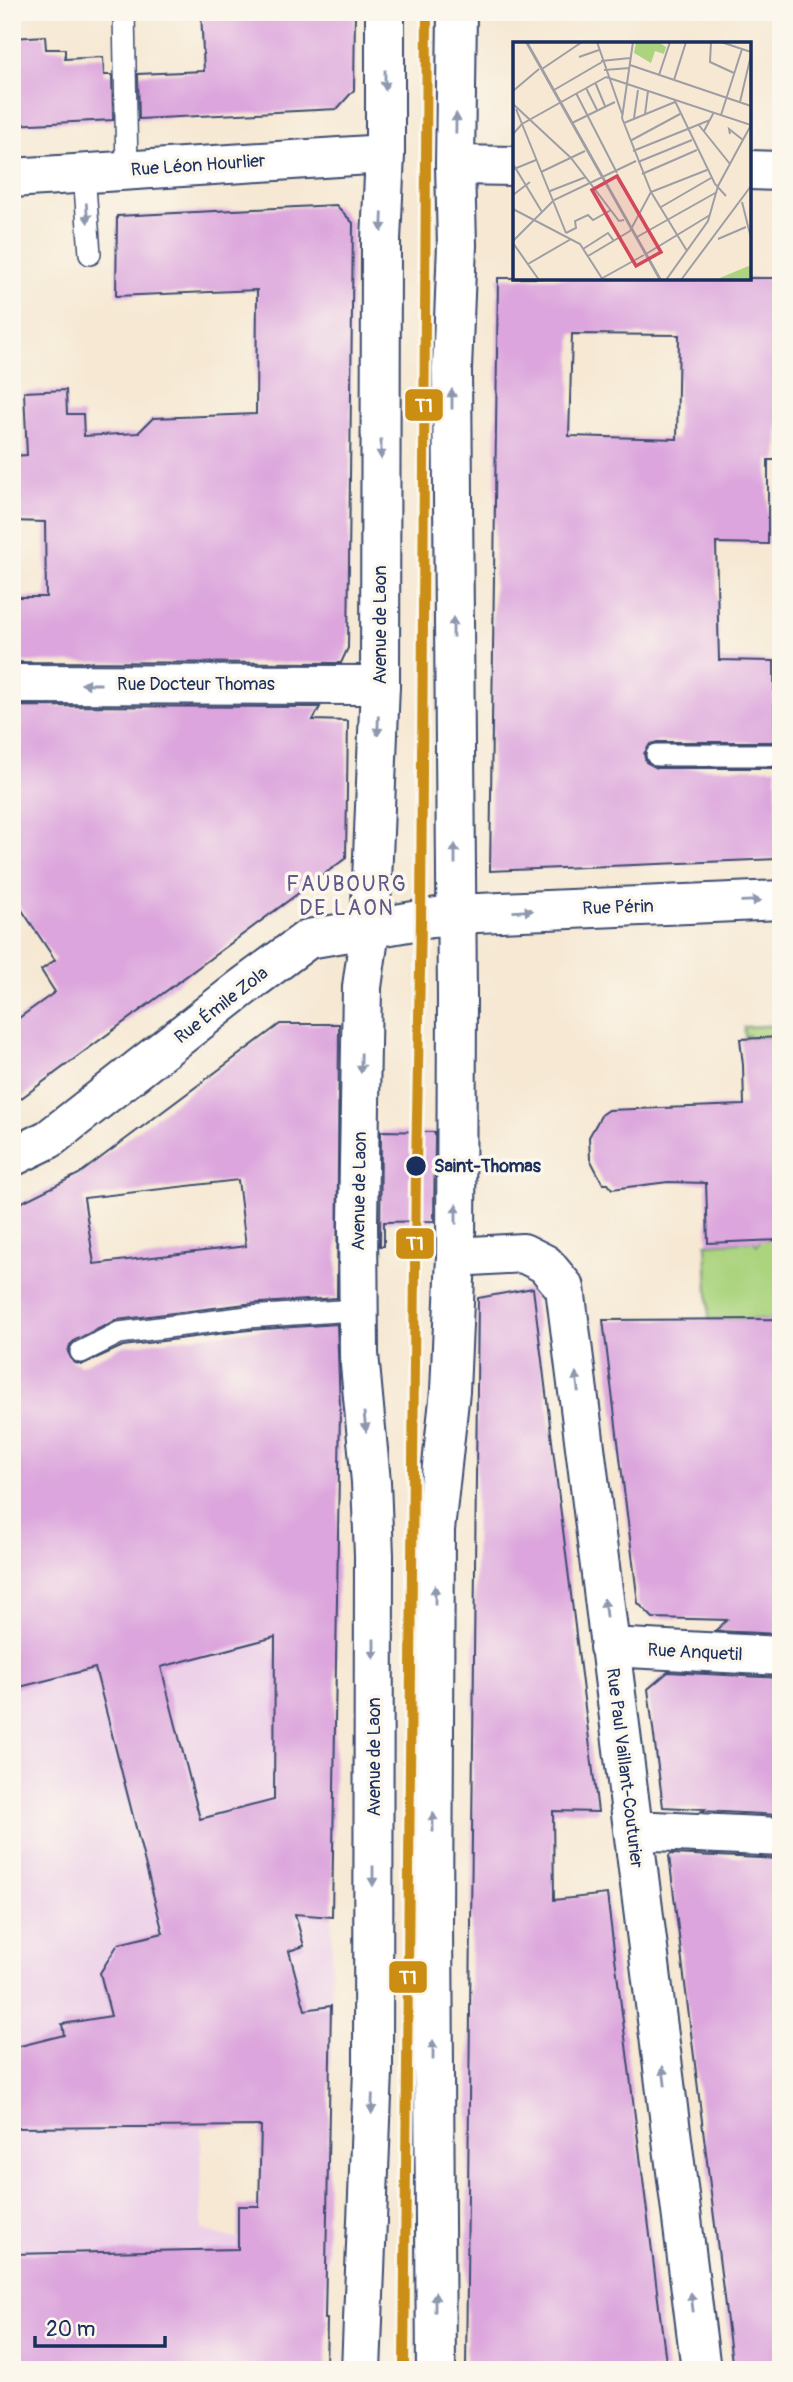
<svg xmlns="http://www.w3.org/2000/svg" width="793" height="2382" font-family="Pangolin,sans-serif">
  <rect width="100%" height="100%" fill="#fbf7ec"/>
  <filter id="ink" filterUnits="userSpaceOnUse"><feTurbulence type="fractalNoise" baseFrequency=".0143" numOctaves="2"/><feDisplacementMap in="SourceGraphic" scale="14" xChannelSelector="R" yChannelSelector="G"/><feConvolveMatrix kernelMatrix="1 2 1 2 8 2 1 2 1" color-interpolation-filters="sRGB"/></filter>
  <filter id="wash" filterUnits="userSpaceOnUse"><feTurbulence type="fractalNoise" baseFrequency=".00686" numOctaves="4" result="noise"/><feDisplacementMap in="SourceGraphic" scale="28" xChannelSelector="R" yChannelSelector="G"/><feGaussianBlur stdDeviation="1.57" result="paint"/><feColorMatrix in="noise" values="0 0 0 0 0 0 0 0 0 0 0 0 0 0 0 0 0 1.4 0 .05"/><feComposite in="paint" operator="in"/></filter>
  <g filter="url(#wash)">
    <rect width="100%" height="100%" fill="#f6e8d3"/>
    <!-- built -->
    <path fill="#edd1e9" d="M337 1568 331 2006 68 2059 70 2128 201 2127 202 2230 259 2245H328L327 2319 12 2370V1652Z"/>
    <!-- green -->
    <path fill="#acd47f" stroke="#64826e" stroke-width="2" d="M781 1025V1037L751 1038 748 1035 745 1039 744 1027Z
      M760 1240H781V1319H709L706 1244 754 1241 757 1245Z"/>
    <g id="blocks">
      <!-- building -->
      <path fill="#dca5dd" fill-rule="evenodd" d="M201 12H355L354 90 337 109 139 119 138 74 204 71Z
        M45 36 46 49H65V59L103 57 104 75H112L113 120 12 125V38Z
        M336 205 353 223 348 648 341 663 12 662V597H46L45 522 12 521V456L27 455 24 392 66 390 67 414H83L84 436 138 433 153 418 256 414 257 290 116 296 117 216Z
        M498 278H781V379L777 460H768V544L716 543 719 660 774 661 775 742H657L650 744 644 754 646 762 657 768H776L777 859 490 871ZM572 334 679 335 677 439 569 436Z
        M12 706 320 707 313 720 348 721 346 858 12 1105V1023L55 992 41 970 55 960 12 895Z
        M280 1024H339L337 1298 246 1304 117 1320 75 1340 70 1345 68 1352 73 1362 81 1365 123 1346 249 1330 337 1324 340 1407 332 1917 295 1914 304 1946 289 1951 305 2010 331 2006 325 2319H327L326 2370H12V2254L238 2249V2206H259L261 2126 12 2128V2048L64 2035 62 2024 111 2016 100 1973 118 1944 163 1933 95 1668 12 1689V1207L79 1174ZM238 1180 246 1246 94 1264 84 1198ZM275 1637 274 1800 200 1819 161 1667Z
        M781 1037V1240L708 1243 706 1183 668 1182 612 1189 608 1184H603L590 1159 589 1137 602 1114 608 1110 744 1105 743 1065 740 1039Z
        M381 1131 435 1132 434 1221 384 1222V1246H380Z
        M533 1288 598 1812 553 1811 554 1900 607 1894 667 2370H466L478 1298Z
        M781 1319V1634L715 1631 727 1620 653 1618 638 1603 603 1320Z
        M668 1672 781 1678V1815L702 1811 705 1809 663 1807 648 1689Z
        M671 1854 781 1859V2370H733L669 1856Z"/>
    </g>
  </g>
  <g filter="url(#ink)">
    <use href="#blocks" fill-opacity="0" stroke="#3c4b70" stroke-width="2"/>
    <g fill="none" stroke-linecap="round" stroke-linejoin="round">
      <defs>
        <path id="service" d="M124 12 127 170
          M84 173 90 254
          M657 755H781
          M81 1352 119 1333 248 1317 339 1311 359 1308"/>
        <path id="minor" d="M455 165 515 166
          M749 170 781 171
          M12 178 385 154
          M12 684 380 685
          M455 914 781 900
          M456 1257 523 1253 545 1264 565 1288 701 2370
          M609 1647 781 1656
          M633 1830 781 1837"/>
        <path id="secondary" d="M12 1157 49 1139 243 987 308 939 455 914
          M361 2370 373 2071 374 1555 371 1482 359 1354 358 1222 362 987 370 930 380 685 381 240 385 154V12
          M436 2370 433 1923 435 1530 450 1391 456 1257 457 996 452 369 457 245 455 165 457 12"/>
      </defs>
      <!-- service casing -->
      <use href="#service" stroke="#3c4b70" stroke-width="24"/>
      <!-- minor casing -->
      <use href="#minor" stroke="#3c4b70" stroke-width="42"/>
      <!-- secondary casing -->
      <use href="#secondary" stroke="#3c4b70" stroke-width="42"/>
      <!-- service -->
      <use href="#service" stroke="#fff" stroke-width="21"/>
      <!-- minor -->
      <use href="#minor" stroke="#fff" stroke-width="38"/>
      <!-- secondary -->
      <use href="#secondary" stroke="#fff" stroke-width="38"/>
      <defs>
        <path id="tram-1" d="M404 2370 416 1166 421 921 427 12"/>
      </defs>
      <!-- tram-1 casing -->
      <use href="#tram-1" stroke="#fbf7ec" stroke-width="16"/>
      <!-- tram-1 -->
      <use href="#tram-1" stroke="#cb8e13" stroke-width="10"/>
    </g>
    <!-- one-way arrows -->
    <defs><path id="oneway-solid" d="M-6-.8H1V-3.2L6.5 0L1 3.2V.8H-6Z" transform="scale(1.75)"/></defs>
    <g fill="#8d97ae">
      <use href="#oneway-solid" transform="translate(385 80) rotate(90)"/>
      <use href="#oneway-solid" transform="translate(456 123) rotate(-89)"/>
      <use href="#oneway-solid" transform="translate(87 213) rotate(86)"/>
      <use href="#oneway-solid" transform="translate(382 222) rotate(92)"/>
      <use href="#oneway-solid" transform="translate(452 399) rotate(-90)"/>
      <use href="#oneway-solid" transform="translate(381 449) rotate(90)"/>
      <use href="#oneway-solid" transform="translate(453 627) rotate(-90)"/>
      <use href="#oneway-solid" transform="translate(91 684) rotate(-180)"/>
      <use href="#oneway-solid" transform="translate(378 726) rotate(92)"/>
      <use href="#oneway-solid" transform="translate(455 854) rotate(-90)"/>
      <use href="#oneway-solid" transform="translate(751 901) rotate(-2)"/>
      <use href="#oneway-solid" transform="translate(523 911) rotate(-3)"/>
      <use href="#oneway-solid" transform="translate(361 1063) rotate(91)"/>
      <use href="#oneway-solid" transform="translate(456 1214) rotate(-90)"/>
      <use href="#oneway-solid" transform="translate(577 1382) rotate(-97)"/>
      <use href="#oneway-solid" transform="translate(365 1422) rotate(84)"/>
      <use href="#oneway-solid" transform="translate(435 1595) rotate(-90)"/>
      <use href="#oneway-solid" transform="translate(605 1608) rotate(-97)"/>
      <use href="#oneway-solid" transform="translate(374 1649) rotate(90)"/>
      <use href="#oneway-solid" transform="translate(433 1822) rotate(-90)"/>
      <use href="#oneway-solid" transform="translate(373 1876) rotate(90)"/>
      <use href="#oneway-solid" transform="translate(433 2050) rotate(-90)"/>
      <use href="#oneway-solid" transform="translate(664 2076) rotate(-97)"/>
      <use href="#oneway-solid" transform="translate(372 2104) rotate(92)"/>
      <use href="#oneway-solid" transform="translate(435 2302) rotate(-90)"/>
      <use href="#oneway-solid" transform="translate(692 2302) rotate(-97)"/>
    </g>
  </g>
  <!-- markers -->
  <circle fill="#1b2f5e" stroke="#fbf7ec" stroke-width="2.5" cx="416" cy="1166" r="11"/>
  <g text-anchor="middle" stroke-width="7" stroke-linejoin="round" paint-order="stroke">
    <!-- street labels -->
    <g font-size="18" fill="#1b2f5e" stroke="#fbf7ec">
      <text transform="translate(198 165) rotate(-4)" y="6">Rue Léon Hourlier</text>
      <text transform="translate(380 625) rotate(-90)" y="6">Avenue de Laon</text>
      <text x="196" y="690">Rue Docteur Thomas</text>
      <text transform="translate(618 907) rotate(-2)" y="6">Rue Périn</text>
      <text transform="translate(221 1005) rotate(-38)" y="6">Rue Émile Zola</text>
      <text transform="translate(359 1191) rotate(-89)" y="6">Avenue de Laon</text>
      <text transform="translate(695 1652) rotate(3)" y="6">Rue Anquetil</text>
      <text transform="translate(374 1757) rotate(-90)" y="6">Avenue de Laon</text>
      <text transform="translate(625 1768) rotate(83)" y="6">Rue Paul Vaillant-Couturier</text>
    </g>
    <!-- stop labels -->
    <g font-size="18" font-weight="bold" fill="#1b2f5e" stroke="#fbf7ec" text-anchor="start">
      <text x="434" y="1172">Saint-Thomas</text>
    </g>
    <!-- quarter labels -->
    <g font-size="21" letter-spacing="2" fill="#5f588a" stroke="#fbf7ec">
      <text x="347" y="891">FAUBOURG<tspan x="347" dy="24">DE LAON</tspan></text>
    </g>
  </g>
  <!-- overview -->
  <g transform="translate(513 42)">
    <rect width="238" height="238" fill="#f6e8d3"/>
    <path d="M123 0H145L153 5 151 12 142 9 138 21 121 11ZM238 223V238H202Z" fill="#acd47f"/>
    <path fill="none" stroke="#9e9ea4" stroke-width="2" d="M13 0 147 238M14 0 148 238M84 0 109 72M198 0 197 20 221 31M208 0 238 10M66 15 86 8M88 19 117 16M117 23 238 64M29 27 69 0M91 28 117 26M146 33 157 0M93 35 238 83 205 144 195 179 153 238M161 38 173 0M82 40 92 64M73 46 84 68M41 48 89 20M0 49 26 27M63 51 104 131M161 57 202 142 213 154M227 60 238 13M0 62 58 116 106 179 111 178M3 67 53 191M132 72 135 49M208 73 229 7M121 76 125 48M59 81 102 60M111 81 162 60M185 82 217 122M191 89 201 70M0 92 9 82 93 35M217 92 216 87 230 98M117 99 167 72M120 109 197 78M125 120 179 98M0 122 29 170M1 127 23 118M28 130 72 109M129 132 184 108M37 149 73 135M0 153 17 140M229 160 238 196M148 165 198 136M0 167 67 202 90 238M117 189 138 150 109 76 120 0M53 191 63 186 62 179 75 173 80 178 98 168M124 195 204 150M205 197 233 185M0 199 41 158 123 119M0 201 26 238M70 207 95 191 101 199M174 209 138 150 194 128M133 212 197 173M75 214 117 189M15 222 58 197M86 238 131 213M168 238 238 144"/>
    <path fill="#d1495b" fill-opacity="0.15" stroke="#d1495b" stroke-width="3.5" d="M104 134 148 210 123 224 79 148Z"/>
    <rect width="238" height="238" fill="none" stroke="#1b2f5e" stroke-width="3.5"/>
  </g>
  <g stroke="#fbf7ec" stroke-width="2.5">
    <rect x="404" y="388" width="40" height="34" rx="7" fill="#cb8e13"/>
    <rect x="395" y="1227" width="40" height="33" rx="7" fill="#cb8e13"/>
    <rect x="388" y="1960" width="40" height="34" rx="7" fill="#cb8e13"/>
  </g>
  <g font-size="19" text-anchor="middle" font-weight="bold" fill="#fff">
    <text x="424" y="412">T1</text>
    <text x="415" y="1250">T1</text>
    <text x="408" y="1984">T1</text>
  </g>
  <!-- margin -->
  <rect width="793" height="2382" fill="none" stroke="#fbf7ec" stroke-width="42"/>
  <!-- scale -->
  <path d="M35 2336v10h130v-10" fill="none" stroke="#1b2f5e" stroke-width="3.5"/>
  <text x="46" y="2336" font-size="21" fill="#1b2f5e" stroke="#fbf7ec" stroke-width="5" paint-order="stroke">20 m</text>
</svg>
